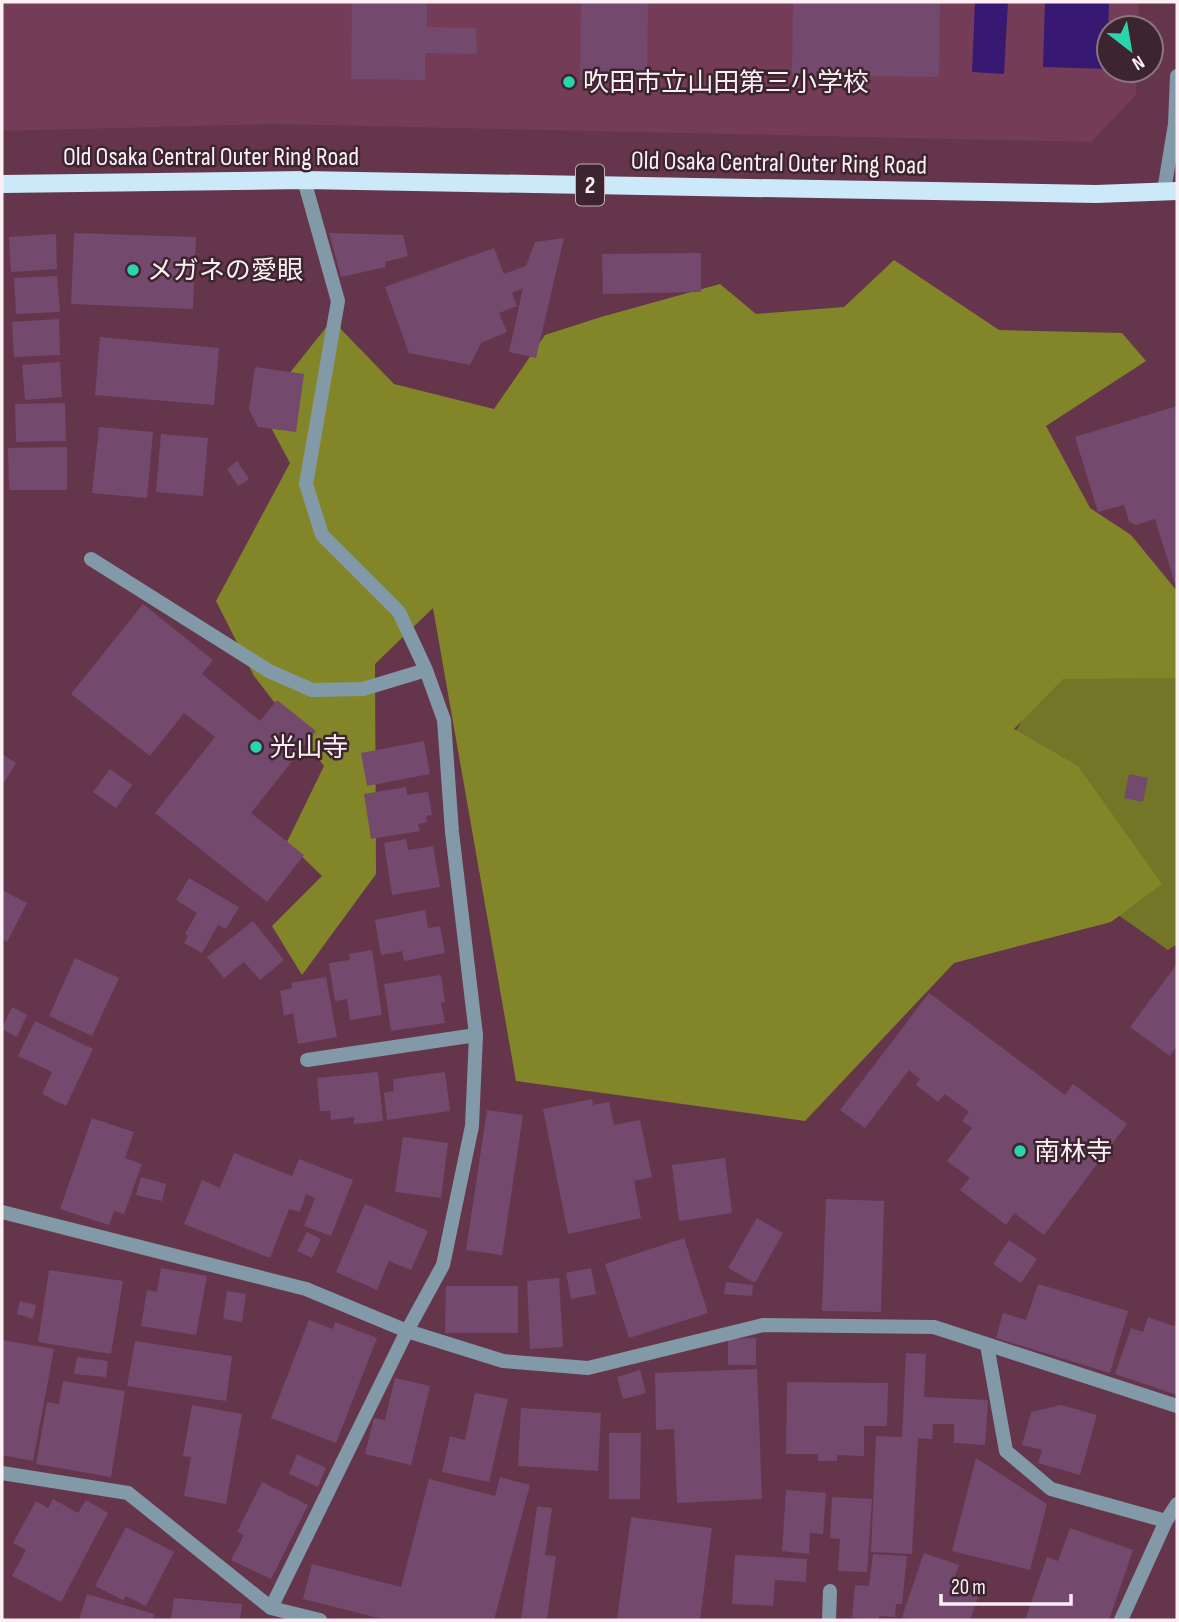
<svg xmlns="http://www.w3.org/2000/svg" width="1179" height="1622" font-family="'Sofia Sans Condensed','Noto Sans JP',sans-serif">
  <rect width="100%" height="100%" fill="#65354b"/>
  <!-- built -->
  <path fill="#743c56" d="M2 2H1139L1138 28H1109V70H1137L1136 95 1091 142 274 124 2 131Z"/>
  <!-- green -->
  <path fill="#737627" d="M1177 668V944L1168 950 1081 889 1011 739 1053 669Z"/>
  <!-- forest -->
  <path fill="#838628" d="M894 260 999 330 1122 333 1146 361 1046 426 1090 508 1131 535 1177 591 1176 678 1063 679 1014 729 1078 766 1162 884 1111 922 954 963 805 1121 516 1081 433 608 375 664 376 874 302 975 272 926 322 876 287 842 324 766 254 676 216 601 290 463 261 409 332 320 394 384 494 409 545 335 601 317 720 284 756 314 844 307Z"/>
  <!-- water -->
  <path fill="#371873" d="M975 2H1008L1004 74 972 72Z
    M1045 2H1109L1107 69 1043 67Z"/>
  <!-- building -->
  <path fill="#734a6d" d="M352 2H427V27L476 28 477 54 425 53V80L351 79Z
    M581 2H648L647 81 580 80Z
    M793 2H940L939 77 792 75Z
    M74 233 196 237 193 309 71 304Z
    M329 233 403 235 408 256 385 262 386 267 341 277Z
    M56 234 57 269 11 272 9 237Z
    M564 238 536 358 509 352 523 288 512 293 517 306 499 313 507 332 481 343 470 365 409 353 385 287 494 248 504 274 526 266 535 242Z
    M701 253V292L603 294 602 254Z
    M57 276 60 312 16 314 14 278Z
    M59 319 60 355 14 357 12 322Z
    M100 337 219 348 214 405 95 395Z
    M60 362 62 397 25 400 22 365Z
    M255 367 304 374 296 432 258 427 249 410Z
    M65 403 66 441 16 442 15 404Z
    M1177 406V590L1155 519 1136 525 1129 522 1124 505 1098 512 1075 437Z
    M99 427 153 432 147 498 92 493Z
    M161 434 208 438 203 496 156 492Z
    M67 447V490H9L8 448Z
    M237 461 249 479 238 486 227 469Z
    M143 604 213 660 202 674 260 721 277 700 316 731 251 813 304 855 267 902 155 813 215 737 184 713 150 756 71 694Z
    M424 741 430 774 367 786 361 753Z
    M2 754 16 763 2 786Z
    M110 769 132 785 116 808 93 792Z
    M1129 774 1148 778 1143 802 1124 798Z
    M406 787 407 795 428 792 432 815 426 816 427 822 418 824 420 831 371 839 364 794Z
    M406 839 408 850 433 846 440 887 392 895 384 843Z
    M189 878 239 907 226 929 218 925 202 953 184 943 188 936 185 934 197 913 176 900Z
    M2 890 27 903 7 942 2 939Z
    M425 910 428 928 440 926 445 953 404 961 402 951 381 955 375 920Z
    M253 921 284 960 260 980 244 962 224 978 207 957Z
    M372 950 382 1015 350 1020 347 999 335 1001 329 963 350 960 349 954Z
    M75 958 119 978 92 1036 49 1016Z
    M1177 964V1046L1170 1056 1130 1027Z
    M441 975 445 1002 441 1003 445 1023 391 1031 384 984Z
    M326 977 337 1037 298 1044 293 1013 284 1016 280 991 292 988 291 983Z
    M929 993 1065 1095 1073 1084 1127 1124 1044 1235 1014 1213 1006 1225 960 1190 970 1178 947 1161 972 1128 962 1121 969 1112 945 1094 938 1102 916 1085 920 1079 909 1070 865 1128 840 1110Z
    M12 1007 27 1015 17 1037 2 1029Z
    M35 1021 93 1049 66 1106 42 1094 52 1072 18 1056Z
    M378 1072 383 1121 354 1124V1117L331 1120 330 1111H320L317 1078Z
    M445 1072 450 1111 387 1120 384 1093 394 1091 393 1079Z
    M592 1099 593 1105 609 1102 614 1125 640 1120 652 1177 634 1181 641 1218 568 1234 543 1109Z
    M487 1110 523 1115 502 1255 466 1250Z
    M92 1118 134 1132 125 1158 142 1164 124 1214 114 1211 109 1225 60 1209Z
    M403 1137 448 1143 441 1198 395 1192Z
    M234 1153 292 1176 299 1159 353 1180 331 1236 304 1226 315 1198 306 1194 300 1212 289 1209 270 1258 184 1224 202 1180 220 1188Z
    M725 1158 732 1213 679 1221 672 1165Z
    M141 1177 166 1184 162 1201 136 1195Z
    M826 1199 884 1201 881 1312 822 1311Z
    M365 1204 428 1231 411 1270 389 1261 377 1290 336 1272Z
    M757 1218 783 1233 755 1283 728 1268Z
    M307 1232 321 1239 312 1258 297 1251Z
    M684 1238 708 1313 629 1338 605 1264Z
    M1009 1240 1037 1259 1021 1283 993 1264Z
    M161 1268 207 1276 196 1335 141 1326 147 1290 157 1292Z
    M591 1268 596 1294 571 1299 566 1273Z
    M49 1270 123 1281 111 1354 38 1342Z
    M559 1278 563 1347 530 1349 527 1281Z
    M726 1282 753 1285 752 1296 724 1294Z
    M1038 1284 1128 1311 1110 1373 996 1338 1003 1313 1026 1320Z
    M446 1286H518V1333H445Z
    M227 1291 246 1294 242 1322 223 1319Z
    M20 1301 36 1305 33 1319 17 1314Z
    M1148 1317 1174 1326 1177 1318V1395L1115 1374 1131 1328 1143 1332Z
    M309 1320 333 1329 335 1322 377 1338 336 1443 271 1418Z
    M756 1338V1365H728V1339Z
    M2 1340 54 1349 33 1461 2 1455Z
    M135 1341 232 1356 226 1401 127 1386Z
    M906 1353 926 1354 924 1397 988 1400 985 1445 954 1443V1424H933L932 1439 918 1438 912 1554 871 1552 876 1436 902 1437Z
    M77 1357 108 1361 106 1377 74 1374Z
    M757 1369 762 1499 677 1503 674 1429 656 1430 655 1373Z
    M640 1370 646 1393 623 1399 617 1377Z
    M395 1378 430 1386 411 1465 365 1454 374 1418 385 1420Z
    M63 1381 125 1391 111 1477 36 1464 47 1402 59 1404Z
    M787 1382 888 1383 887 1426H864V1456L837 1455V1461H818V1454H786Z
    M475 1393 508 1399 489 1482 442 1472 450 1436 465 1440Z
    M192 1405 242 1414 226 1504 184 1496 191 1457 183 1456Z
    M1061 1405 1097 1415 1080 1475 1038 1463 1042 1450 1022 1445 1031 1412Z
    M521 1408 601 1413 598 1471 518 1466Z
    M609 1433H641L640 1499H609Z
    M297 1454 326 1468 318 1487 289 1474Z
    M976 1458 1047 1504 1030 1570 952 1551Z
    M500 1477 530 1485 494 1620H386L303 1599 312 1564 401 1587 429 1479 495 1496Z
    M262 1482 308 1505 271 1579 231 1560 244 1535 237 1532Z
    M786 1490 826 1493 823 1534 810 1533 809 1554 782 1551Z
    M832 1497 872 1499 867 1572 838 1571 840 1539 830 1538Z
    M53 1499 78 1513 86 1500 108 1513 61 1602 12 1576 26 1550 13 1543 36 1501 48 1508Z
    M537 1506 552 1508 545 1555 556 1556 547 1620H521Z
    M631 1517 712 1528 700 1620H617Z
    M126 1527 174 1552 146 1606 126 1596 123 1600 95 1586Z
    M1070 1528 1133 1550 1109 1620H1025L1047 1557 1058 1561Z
    M924 1553 959 1565 951 1588 978 1597 970 1620H911L902 1617Z
    M873 1554 907 1556 902 1604H896L895 1617 879 1616V1620L852 1618 855 1585 869 1586Z
    M735 1555 807 1559 806 1582 775 1580 773 1606 732 1604Z
    M87 1594 154 1614 153 1620H79Z
    M174 1598 242 1604 240 1620H171Z"/>
  <g fill="none" stroke-linecap="round" stroke-linejoin="round">
    <!-- service -->
    <path stroke="#829aa7" stroke-width="14" d="M307 1060 476 1035"/>
    <!-- minor -->
    <path stroke="#829aa7" stroke-width="14" d="M91 559 269 671 312 690 363 689 426 670
      M2 1212 306 1289 407 1331 503 1361 588 1368 763 1325 934 1327 1177 1406
      M987 1345 1006 1451 1051 1489 1166 1521
      M2 1473 128 1493 271 1608 320 1620
      M271 1608 407 1331 443 1265 472 1126 476 1035 452 832 444 720 426 670 399 612 322 535 306 484 338 301 304 180
      M829 1620 830 1591
      M1121 1620 1166 1521 1177 1504"/>
    <!-- tertiary -->
    <path stroke="#829aa7" stroke-width="14" d="M1164 191 1175 124 1177 76"/>
    <!-- primary -->
    <path stroke="#cbe9f9" stroke-width="18" d="M2 184 304 180 1096 194 1177 191"/>
  </g>
  <!-- markers -->
  <g fill="#2ad5ac" stroke="#3c252f" stroke-width="2.5">
    <circle cx="569" cy="82" r="7"/>
    <circle cx="133" cy="270" r="7"/>
    <circle cx="256" cy="747" r="7"/>
    <circle cx="1020" cy="1151" r="7"/>
  </g>
  <g text-anchor="middle" stroke-width="5" stroke-linejoin="round" paint-order="stroke">
    <!-- shield labels -->
    <rect fill="#3c252f" stroke="#c3b3ba" stroke-width="2" x="576" y="164.5" width="28" height="41" rx="5"/>
    <g font-size="24" font-weight="bold" fill="#fdf0f5">
      <text x="590" y="193">2</text>
    </g>
    <!-- poi labels -->
    <g font-size="26" fill="#fdf0f5" stroke="#3c252f" text-anchor="start">
      <text x="583" y="91">吹田市立山田第三小学校</text>
      <text x="147" y="279">メガネの愛眼</text>
      <text x="270" y="756">光山寺</text>
      <text x="1034" y="1160">南林寺</text>
    </g>
    <!-- street labels -->
    <g font-size="26" fill="#fdf0f5" stroke="#3c252f">
      <text x="211" y="165">Old Osaka Central Outer Ring Road</text>
      <text transform="translate(779 162) rotate(1)" y="9">Old Osaka Central Outer Ring Road</text>
    </g>
  </g>
  <!-- border -->
  <rect width="1179" height="1622" fill="none" stroke="#fdf0f5" stroke-width="7"/>
  <!-- north arrow -->
  <g transform="translate(1130 49) rotate(149)"><circle r="33" fill="#3c252f" stroke="#89767e" stroke-width="2"/>
  <path d="M0-5L12 26L0 18L-12 26Z" fill="#2ad5ac"/>
  <text y="-10" font-size="19" font-weight="bold" text-anchor="middle" fill="#fdf0f5">N</text>
  </g>
  <!-- scale -->
  <path d="M941 1594v10h130v-10" fill="none" stroke="#fdf0f5" stroke-width="3.5"/>
  <text x="951" y="1594" font-size="21" fill="#fdf0f5" stroke="#3c252f" stroke-width="5" paint-order="stroke">20 m</text>
</svg>
